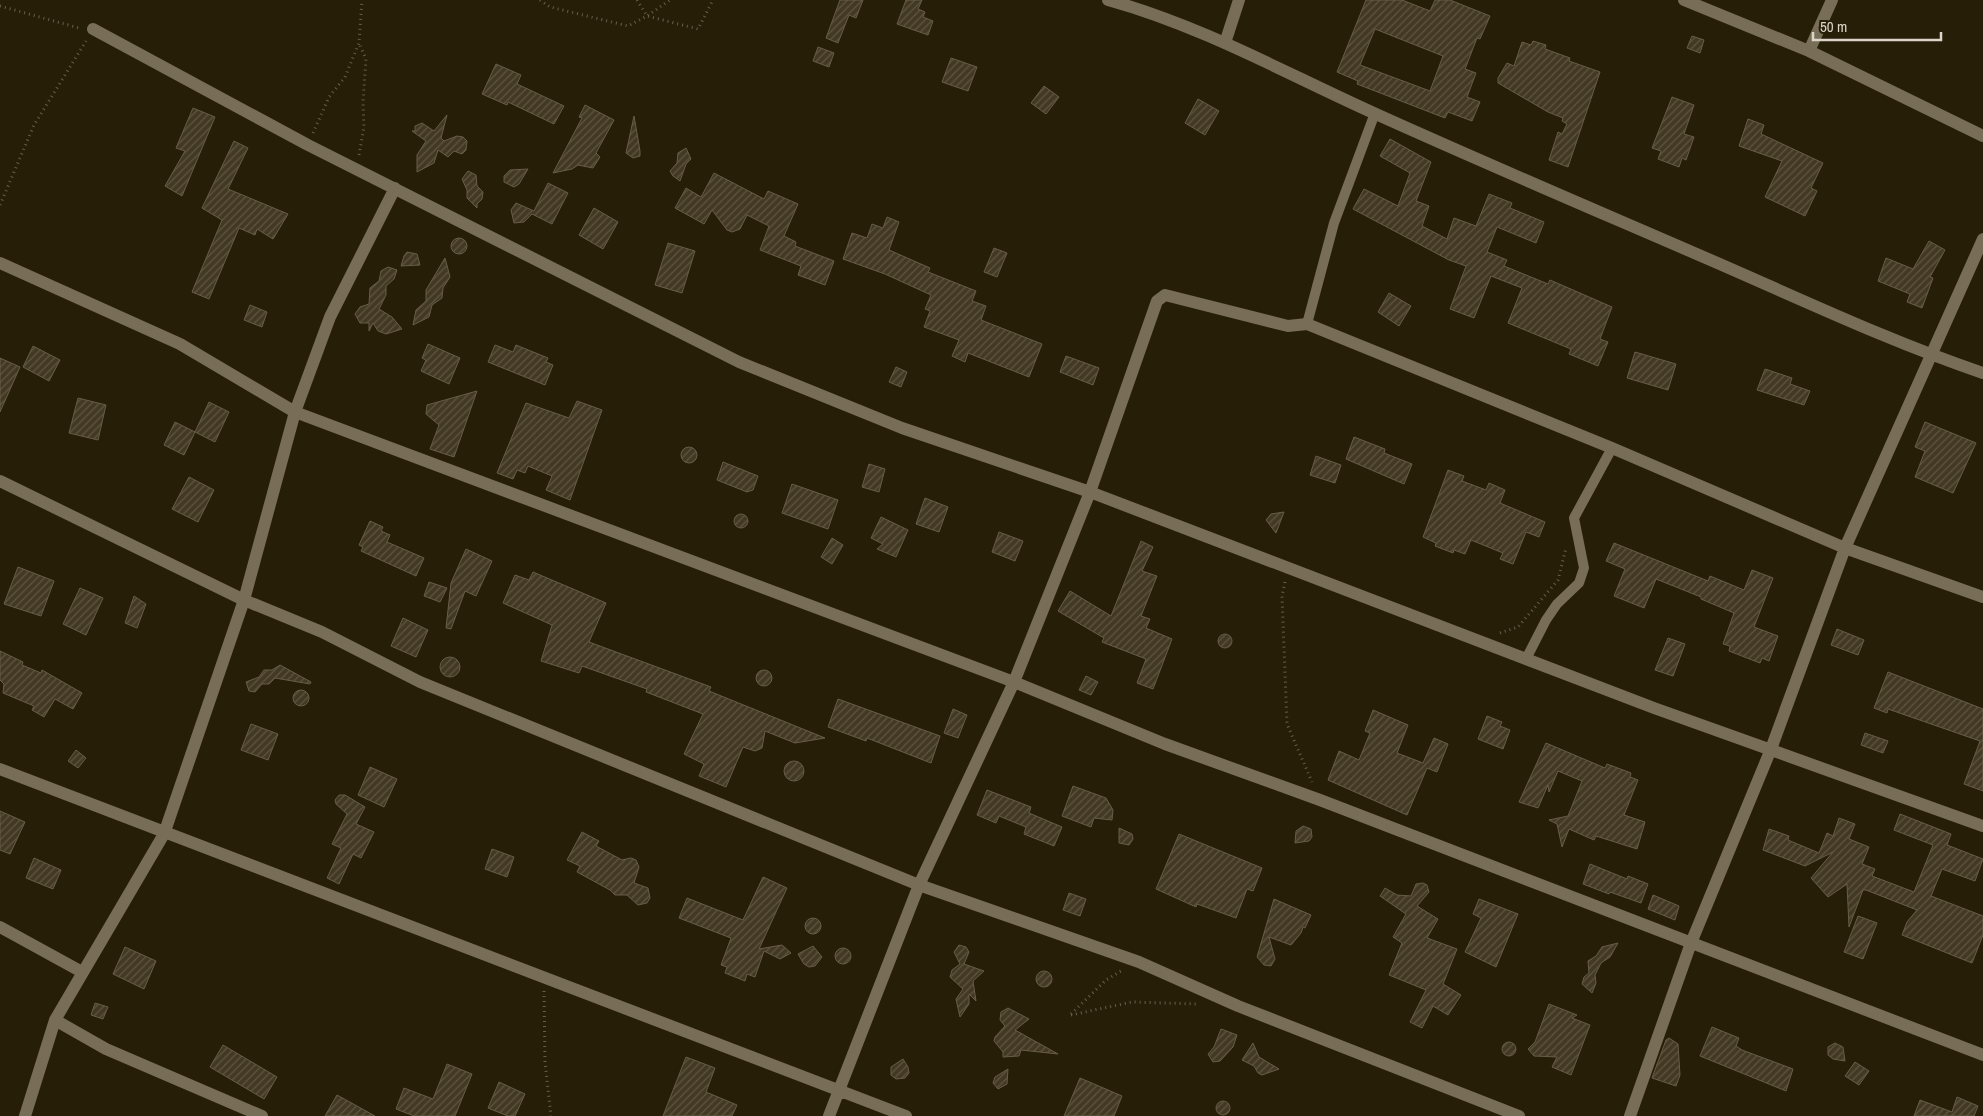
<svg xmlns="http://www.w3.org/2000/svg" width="1983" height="1116" font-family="'Archivo Narrow',sans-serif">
  <defs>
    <pattern id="building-hatch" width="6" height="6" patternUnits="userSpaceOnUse" patternTransform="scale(1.25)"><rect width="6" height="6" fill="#433923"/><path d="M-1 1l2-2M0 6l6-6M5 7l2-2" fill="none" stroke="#5e5542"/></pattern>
  </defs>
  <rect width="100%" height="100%" fill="#271e08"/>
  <!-- building -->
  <path fill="url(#building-hatch)" stroke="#685d46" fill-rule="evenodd" d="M840 0H863L856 18 849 15 838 43 826 38Z
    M906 0H922L918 9 925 12 923 17 933 21 928 35 897 24Z
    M1366 0H1402L1430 11 1435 0H1450L1490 16 1480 39 1477 38 1465 69 1476 73 1467 97 1480 102 1472 121 1448 112 1445 118 1357 84 1358 81 1337 72ZM1375 29 1443 56 1430 91 1360 65Z
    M1692 36 1704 40 1700 53 1687 48Z
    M1533 41 1546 45 1545 49 1570 58 1569 61 1600 72 1568 167 1549 160 1558 132 1562 134 1567 124 1562 121 1563 118 1548 112 1498 83V78L1507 63 1514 66 1522 42 1531 45Z
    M818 47 834 53 829 67 813 61Z
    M951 58 977 67 968 91 942 82Z
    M496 64 521 75 517 84 564 106 554 124 508 102 507 105 482 94Z
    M1044 86 1059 97 1046 114 1031 103Z
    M1672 97 1694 105 1684 134 1694 137 1686 160 1682 158 1679 167 1658 159 1661 151 1652 148Z
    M1198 99 1219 111 1205 135 1185 123Z
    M585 105 614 120 596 153 600 157 593 168 578 165 572 169 553 173 582 118 579 117Z
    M193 108 215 117 182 196 165 186 185 151 176 148Z
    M447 115 441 138 444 141 457 136 463 137 467 141 466 150 462 154 454 151 448 157 438 150 434 163 417 172V155L426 141 412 131H415V126L422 123 434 131Z
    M634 116 640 151V156L633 158 626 153Z
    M1748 119 1764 125 1761 134 1823 163 1811 188 1817 191 1805 216 1765 197 1782 161 1739 146Z
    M1390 139 1431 162 1416 201 1429 206 1422 226 1447 239 1454 218 1476 226 1489 194 1512 203 1510 208 1544 222 1536 243 1497 227 1487 252 1507 260 1504 266 1548 284 1550 280 1612 307 1600 339 1608 342 1598 366 1569 354 1571 349 1508 323 1522 288 1491 276 1474 318 1450 309 1466 266 1449 260 1353 209 1364 189 1398 206 1410 173 1380 156Z
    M234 141 248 148 228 189 288 214 273 239 257 229 255 235 239 228 209 299 192 292 222 220 202 208Z
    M686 148 691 159 686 164 680 181 673 176 670 171 677 163 678 153Z
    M528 169 519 184 514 187 504 182V176L510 170Z
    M468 171 476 175 477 186 483 192 482 199 477 204V208L467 198V190L462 179Z
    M714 173 764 199 768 191 798 204 784 236 796 242 795 246 834 261 825 285 798 275 801 266 760 250 769 226 747 215 740 229 732 232 727 230 712 210 704 224 675 208 686 188 701 197Z
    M548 183 568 193 552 224 532 214 524 222 514 223 511 210 516 203 534 211Z
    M594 208 618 222 603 249 579 235Z
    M887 217 899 222 889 250 930 268 928 272 976 291 972 301 986 306 981 320 1042 344 1029 377 968 353 965 362 952 356 959 340 924 327 930 311 925 309 931 295 885 274 843 259 852 233 867 238 872 224 883 228Z
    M451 246a8 8 0 1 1 16 0a8 8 0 1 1-16 0Z
    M1929 241 1945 250 1930 277 1933 278 1922 308 1907 302 1910 294 1878 281 1886 258 1913 269Z
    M668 243 695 251 682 293 655 285Z
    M994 248 1007 253 997 277 984 272Z
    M407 252 417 254 420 265 401 266 404 256Z
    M445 258 450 277 443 288 442 298 432 305 429 317 413 325 416 310 426 301V290Z
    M388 267 397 270 394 279 386 286V295L379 309 392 317 402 329 386 334 378 331 373 323 369 331V323H360L355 314 360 307 369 304 370 288 379 281 381 271Z
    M1389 293 1411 306 1399 326 1378 312Z
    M250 305 267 312 262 327 244 320Z
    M428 344 460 358 449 384 421 371 426 360 422 358Z
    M495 345 513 352 516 345 548 358 546 362 553 365 545 385 488 362Z
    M33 346 60 360 49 381 23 367Z
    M1635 352 1676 364 1668 390 1627 378Z
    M1066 356 1099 368 1093 385 1060 372Z
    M0 358 20 367 0 412Z
    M896 367 907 372 901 387 889 382Z
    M1765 369 1792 378 1790 384 1810 391 1804 405 1757 390Z
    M477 391 454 457 430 449 439 425 426 414 427 405Z
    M78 398 106 405 98 440 69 433Z
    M577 401 602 410 570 500 546 490 552 476 528 466 525 473 517 470 513 479 497 473 526 403 569 418Z
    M209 402 229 412 215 442 195 432Z
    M175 422 195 432 184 455 164 445Z
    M1925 422 1976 443 1953 493 1915 477 1925 451 1915 447Z
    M1354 437 1385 449 1384 453 1412 464 1404 484 1346 459Z
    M681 455a8 8 0 1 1 16 0a8 8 0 1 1-16 0Z
    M1316 456 1341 465 1335 483 1310 475Z
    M723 462 758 476 753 490 747 492 717 480Z
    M869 464 885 469 879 492 862 487Z
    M1448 470 1464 476 1462 481 1486 490 1489 483 1505 490 1500 503 1545 522 1539 537 1526 532 1513 564 1500 559 1503 553 1471 540 1465 554 1454 550 1453 553 1435 546 1436 543 1423 537Z
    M189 477 214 490 198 522 172 509Z
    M792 484 838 500 828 529 782 513Z
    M925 498 948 507 939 532 916 524Z
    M1284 512 1276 533 1266 520 1271 514Z
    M734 521a7 7 0 1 1 14 0a7 7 0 1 1-14 0Z
    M881 517 908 530 896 557 877 549 883 544 871 538Z
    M370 521 383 527 381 531 390 535 387 542 424 558 416 576 361 551 363 547 359 545Z
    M999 532 1023 541 1015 561 992 552Z
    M832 538 843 545 832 564 821 557Z
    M1141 541 1153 547 1142 571 1157 576 1141 616 1150 619 1146 628 1172 639 1153 689 1137 683 1146 659 1102 642 1104 638 1058 611 1070 591 1111 616Z
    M1614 543 1708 581 1710 576 1744 590 1752 570 1773 578 1754 627 1778 636 1769 661 1762 658 1760 663 1729 651 1730 646 1723 644 1734 613 1701 599V597L1656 579 1644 608 1614 596 1625 569 1606 561Z
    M466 549 492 561 476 596 465 591 451 629 446 628 451 583Z
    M18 567 54 581 41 616 4 604Z
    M533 572 606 603 589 642 711 687 709 691 825 738 795 743 765 731 762 748 755 751 743 747 726 787 699 776 704 764 684 754 703 714 646 692 647 689 582 666 579 673 541 661 552 625 503 603 515 575 529 580Z
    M429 582 447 588 440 602 424 596Z
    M80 588 103 598 86 635 63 624Z
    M134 596 146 604 137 628 125 623Z
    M403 618 428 630 416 657 391 646Z
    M1837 629 1864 640 1858 655 1831 645Z
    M1218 641a7 7 0 1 1 14 0a7 7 0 1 1-14 0Z
    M1668 638 1685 644 1673 676 1655 670Z
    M0 651 23 662 22 665 41 673 42 670 82 693 73 709 55 699 44 717 32 710 34 706 3 693 4 684 0 680Z
    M440 667a10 10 0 1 1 20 0a10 10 0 1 1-20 0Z
    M280 665 311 682 310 684 275 678 269 684H262L255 692 249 691 246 682 259 677 264 670H272Z
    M756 678a8 8 0 1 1 16 0a8 8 0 1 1-16 0Z
    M1888 672 1983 709V791L1964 784 1980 741 1888 709 1887 713 1874 708Z
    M1086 676 1098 682 1091 695 1079 690Z
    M293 698a8 8 0 1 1 16 0a8 8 0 1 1-16 0Z
    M838 699 940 736 931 763 867 738 866 741 828 727Z
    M953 709 967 715 958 738 944 733Z
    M1373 710 1408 725 1397 753 1423 763 1434 738 1448 744 1437 772 1427 768 1407 815 1328 780 1339 751 1359 760 1370 733 1365 731Z
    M1487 716 1502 722 1500 726 1510 730 1503 749 1478 739Z
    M251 724 278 734 268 760 241 750Z
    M1865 733 1888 741 1883 753 1861 745Z
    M1546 743 1605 768 1607 764 1631 773 1630 777 1638 780 1624 815 1645 822 1637 849 1596 836 1594 840 1569 829 1562 847 1557 824 1549 820 1568 816 1582 781 1558 771 1549 792 1548 785 1538 808 1519 802Z
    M76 750 86 758 78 768 68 761Z
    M784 771a10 10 0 1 1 20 0a10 10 0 1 1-20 0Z
    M370 767 397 779 384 807 358 795Z
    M1073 786 1106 798 1113 810 1112 820 1094 818 1091 827 1062 816Z
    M987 790 1031 807 1029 813 1062 827 1054 846 1024 834 1026 827 999 816 996 823 977 815Z
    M339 795H345L365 807 356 824 374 832 361 858 353 854 339 884 327 878 341 848 332 844 347 814 336 804 335 800Z
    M0 811 25 822 10 854 0 850Z
    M1900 814 1951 834 1947 845 1983 859 1975 881 1942 869 1931 896 1983 916V935L1972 963 1902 935 1907 922 1917 910 1866 890H1863L1849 927 1847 884 1828 897 1811 878 1833 852 1805 866 1763 850 1769 829 1789 836 1788 840 1819 853 1827 833 1833 836 1839 818 1855 824 1849 839 1869 847 1862 864 1875 869 1872 876 1914 892 1933 845 1894 830Z
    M1303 826 1311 829 1312 837 1309 841 1295 843 1296 831Z
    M1119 828 1132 834 1133 839 1129 845 1119 843Z
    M582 832 599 841 596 846 622 860 631 858 636 860 639 867 634 883 648 888 650 898 647 903 638 905 627 895H615L610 890 577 872 580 866 567 860Z
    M1179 834 1262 868 1253 891 1247 889 1236 918 1197 904 1196 907 1156 889Z
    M492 849 514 857 507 877 485 869Z
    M34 858 61 870 53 889 26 878Z
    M1590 864 1627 879 1628 876 1648 884 1641 903 1610 892 1609 894 1583 884Z
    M763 877 787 888 759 949 782 945 791 953 780 959 764 951 755 977 747 974 745 981 725 973 727 967 721 965 731 938 679 918 687 898 743 920Z
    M1423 883 1427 885 1429 892 1417 906 1438 919 1427 938 1457 949 1443 984 1461 995 1448 1015 1433 1006 1422 1028 1410 1022 1426 990 1389 975 1402 943 1393 937 1406 914 1380 896 1385 888 1397 895 1411 896 1416 884Z
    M1069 893 1086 899 1080 916 1063 910Z
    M1653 895 1679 906 1675 920 1648 909Z
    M1274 899 1311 915 1305 928 1303 927 1301 933 1291 945 1269 937 1275 959 1271 966 1264 965 1257 957Z
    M1479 899 1518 914 1496 967 1465 952 1481 918 1473 914Z
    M1858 916 1877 923 1863 959 1844 952Z
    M805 926a8 8 0 1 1 16 0a8 8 0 1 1-16 0Z
    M1618 943 1610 957 1601 963 1595 975 1596 983 1592 993 1582 984 1584 977 1589 973 1588 961 1596 956 1602 947Z
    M959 945 966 947 969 952 964 964 984 971 973 981 976 1001 969 994V1004L960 1017 956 999 963 989 950 977 952 970 960 964 954 952Z
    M813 946 822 957 815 966 809 967 804 964 798 954Z
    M125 947 156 961 144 989 113 974Z
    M835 956a8 8 0 1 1 16 0a8 8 0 1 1-16 0Z
    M1036 979a8 8 0 1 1 16 0a8 8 0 1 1-16 0Z
    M95 1003 108 1007 103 1019 91 1015Z
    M1549 1004 1577 1015 1572 1018 1590 1025 1571 1075 1552 1067 1557 1057 1534 1056 1528 1049 1535 1042Z
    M1008 1008 1029 1019 1015 1030 1058 1054 1021 1050 1019 1056 1003 1057V1052L994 1041 995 1037 1005 1026 1000 1020 1001 1012Z
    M1712 1027 1739 1038 1736 1046 1742 1050 1793 1069 1786 1091 1700 1056Z
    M1221 1029 1237 1035 1233 1047 1220 1061 1213 1062 1208 1054 1214 1047Z
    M1669 1038 1678 1044 1680 1075 1676 1086 1652 1078 1666 1040Z
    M1502 1049a7 7 0 1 1 14 0a7 7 0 1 1-14 0Z
    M1253 1043 1259 1057 1279 1069 1262 1075 1258 1073 1254 1066 1242 1060Z
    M1835 1043 1843 1047 1845 1061 1833 1059 1828 1055V1047Z
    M223 1045 277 1077 264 1099 210 1067Z
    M686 1057 715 1068 706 1092 737 1105 732 1116H663Z
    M903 1059 908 1067 909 1073 905 1078 896 1079 891 1075V1067Z
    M1855 1062 1869 1071 1859 1085 1845 1076Z
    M447 1064 472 1074 455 1116H414L396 1109 404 1088 433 1099Z
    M1008 1069 1007 1084 998 1089 993 1083 995 1077Z
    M1080 1078 1122 1096 1114 1116H1064Z
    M499 1082 525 1094 515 1116H508L488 1108Z
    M337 1095 375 1116H325Z
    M1957 1097 1978 1106 1974 1116H1914L1920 1100 1952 1112Z
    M1216 1108a7 7 0 1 1 14 0a7 7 0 1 1-14 0Z"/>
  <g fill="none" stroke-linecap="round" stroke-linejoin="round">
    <!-- path -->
    <path stroke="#675f4c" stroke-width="3" stroke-dasharray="1 4" stroke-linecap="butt" d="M540 0 550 7 628 26 647 16 670 0
      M637 0 647 16 698 29 713 0
      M0 6 79 28
      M313 133 329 97 345 77 359 43 362 0
      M359 155 364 127 363 102 366 59 359 43
      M0 205 34 125 86 41
      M1285 582 1282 596 1287 724 1312 782
      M1500 633 1518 627 1558 580 1566 548
      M544 991 545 1062 551 1116
      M1071 1014 1106 980 1121 971
      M1071 1015 1132 1002 1196 1004"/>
    <!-- service -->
    <path stroke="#786d56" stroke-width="10" d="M1307 324 1334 223 1375 113
      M1526 659 1546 620 1557 604 1579 583 1584 568 1574 518 1612 448"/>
    <!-- minor -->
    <path stroke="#786d56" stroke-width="12" d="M1108 0C1202 26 1287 74 1376 114 1491 166 1607 215 1722 265 1809 303 1894 343 1983 373
      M1684 0 1809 51 1983 136
      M93 29 308 145 739 362 902 428 1090 492 1654 708 1983 826
      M1225 43 1239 0
      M1809 51 1832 0
      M0 263 180 344 295 412 1014 682 1165 744 1320 800 1983 1055
      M0 481 244 600 322 632 420 682 919 885 1139 962 1238 1006 1519 1116
      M0 769 906 1116
      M0 927 82 972
      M55 1020 106 1049 262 1116
      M25 1116 55 1020 164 834 244 600 295 412 330 317 395 188
      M829 1116 919 885 1014 682 1090 492 1157 301 1165 295 1288 326 1307 324 1612 448 1845 548 1983 597
      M1630 1116 1691 943 1771 749 1845 548 1983 239"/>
  </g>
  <!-- scale -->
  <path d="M1813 32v8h128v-8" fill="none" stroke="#dcd6c9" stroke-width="2.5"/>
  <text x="1820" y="32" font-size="15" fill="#dcd6c9" stroke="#271e08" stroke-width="4" paint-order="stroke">50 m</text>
</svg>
